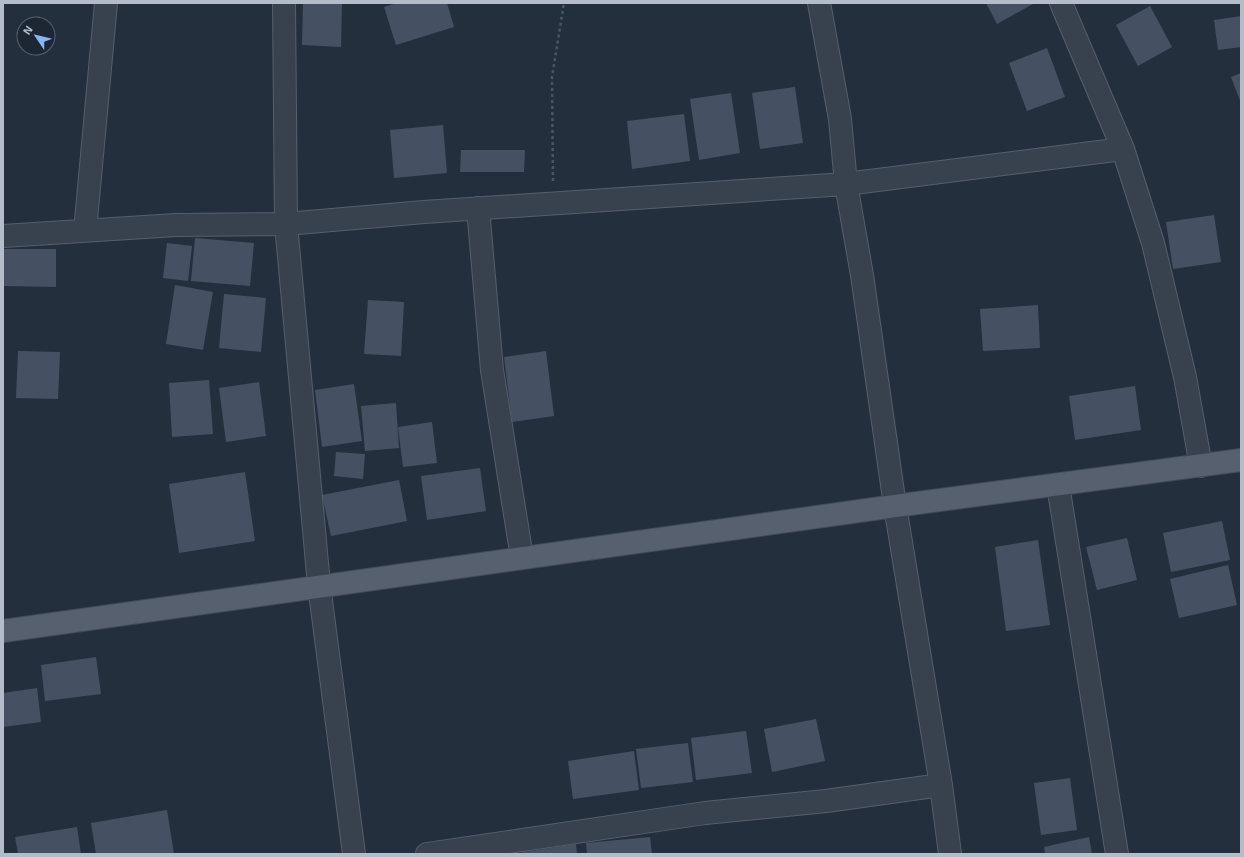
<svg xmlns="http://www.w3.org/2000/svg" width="1244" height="857" font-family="'Exo 2',sans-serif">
  <rect width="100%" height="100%" fill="#242f3e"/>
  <!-- building -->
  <path fill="#455162" d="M303 3H342L341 47 302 45Z
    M397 3H447L454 27 396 45 384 7Z
    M986 3H1033V4L997 24Z
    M1150 6 1172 47 1138 66 1116 25Z
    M1241 16V47L1218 50 1214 20Z
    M1047 48 1065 97 1027 111 1009 63Z
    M1241 73V103L1231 77Z
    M795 87 803 143 760 149 752 93Z
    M731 93 740 153 699 160 690 99Z
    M684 114 690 161 632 169 627 121Z
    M443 125 447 173 394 178 390 130Z
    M461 150H525L524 172H460Z
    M1214 215 1221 262 1173 269 1166 222Z
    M195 238 254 243 250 286 191 281Z
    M167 243 192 246 188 281 163 278Z
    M4 249H56V287L4 286Z
    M175 285 213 292 203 350 166 344Z
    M224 294 266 298 261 352 219 348Z
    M368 300 404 302 401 356 364 354Z
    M1038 305 1040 348 983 351 980 309Z
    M18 351 60 352 58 399 16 398Z
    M546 351 554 416 512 422 504 357Z
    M209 380 213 434 172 437 169 383Z
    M259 382 266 436 226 442 219 388Z
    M354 384 362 441 322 447 315 390Z
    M1135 386 1141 430 1075 440 1069 396Z
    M396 403 399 448 365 451 361 406Z
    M432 422 437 463 403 467 398 427Z
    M336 452 365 454 363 479 334 476Z
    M480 468 486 511 427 520 421 476Z
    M245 472 255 541 179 553 169 484Z
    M399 480 407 521 331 536 322 495Z
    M1222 521 1230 560 1171 572 1163 533Z
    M1127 538 1137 580 1097 590 1086 547Z
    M1038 540 1050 625 1006 631 995 547Z
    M1228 565 1237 605 1179 618 1170 579Z
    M96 657 101 694 45 701 41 665Z
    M37 688 41 722 3 727V693Z
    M816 719 825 761 772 772 764 729Z
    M746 731 752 773 696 780 691 738Z
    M688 743 693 782 641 788 636 749Z
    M634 751 639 790 573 799 568 761Z
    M1070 778 1077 830 1041 835 1034 783Z
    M167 810 174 854H96L91 823Z
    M77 827 81 854H18L15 837Z
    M650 837 652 854H587L586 843Z
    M1089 837 1092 854H1045L1044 847Z
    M576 844 577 854H519V853Z"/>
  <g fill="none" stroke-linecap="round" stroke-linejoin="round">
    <defs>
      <path id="minor" d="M284 3 286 224 319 585 354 854
        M819 3 840 119 846 184 862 275 895 506 941 785 950 854
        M1061 3 1123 149 1153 243 1185 377 1201 466
        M478 208 492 370 522 558
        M85 231 106 3
        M3 236 176 225 286 224 424 212 846 184 1123 149
        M1058 485 1117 854
        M427 854 705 813 826 801 941 785"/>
      <path id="major" d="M3 631 895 506 1241 460"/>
    </defs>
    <!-- minor casing -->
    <use href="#minor" stroke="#565f6c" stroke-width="24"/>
    <!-- major casing -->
    <use href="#major" stroke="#414a57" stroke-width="24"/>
    <!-- path -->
    <path stroke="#44595c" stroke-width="2.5" stroke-dasharray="3 3" stroke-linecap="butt" d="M553 181 552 77 564 3"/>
    <!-- minor -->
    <use href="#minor" stroke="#38414e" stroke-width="22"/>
    <!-- major -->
    <use href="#major" stroke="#56606e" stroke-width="22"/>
  </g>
  <!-- border -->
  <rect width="1244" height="857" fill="none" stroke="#b4bcc9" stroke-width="8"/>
  <!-- north arrow -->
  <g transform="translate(36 36) rotate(305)"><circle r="19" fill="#1d2633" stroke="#59626f"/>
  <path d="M0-3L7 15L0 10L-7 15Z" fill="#8ab4f8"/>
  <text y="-6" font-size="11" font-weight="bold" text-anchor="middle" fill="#b4bcc9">N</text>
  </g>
</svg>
